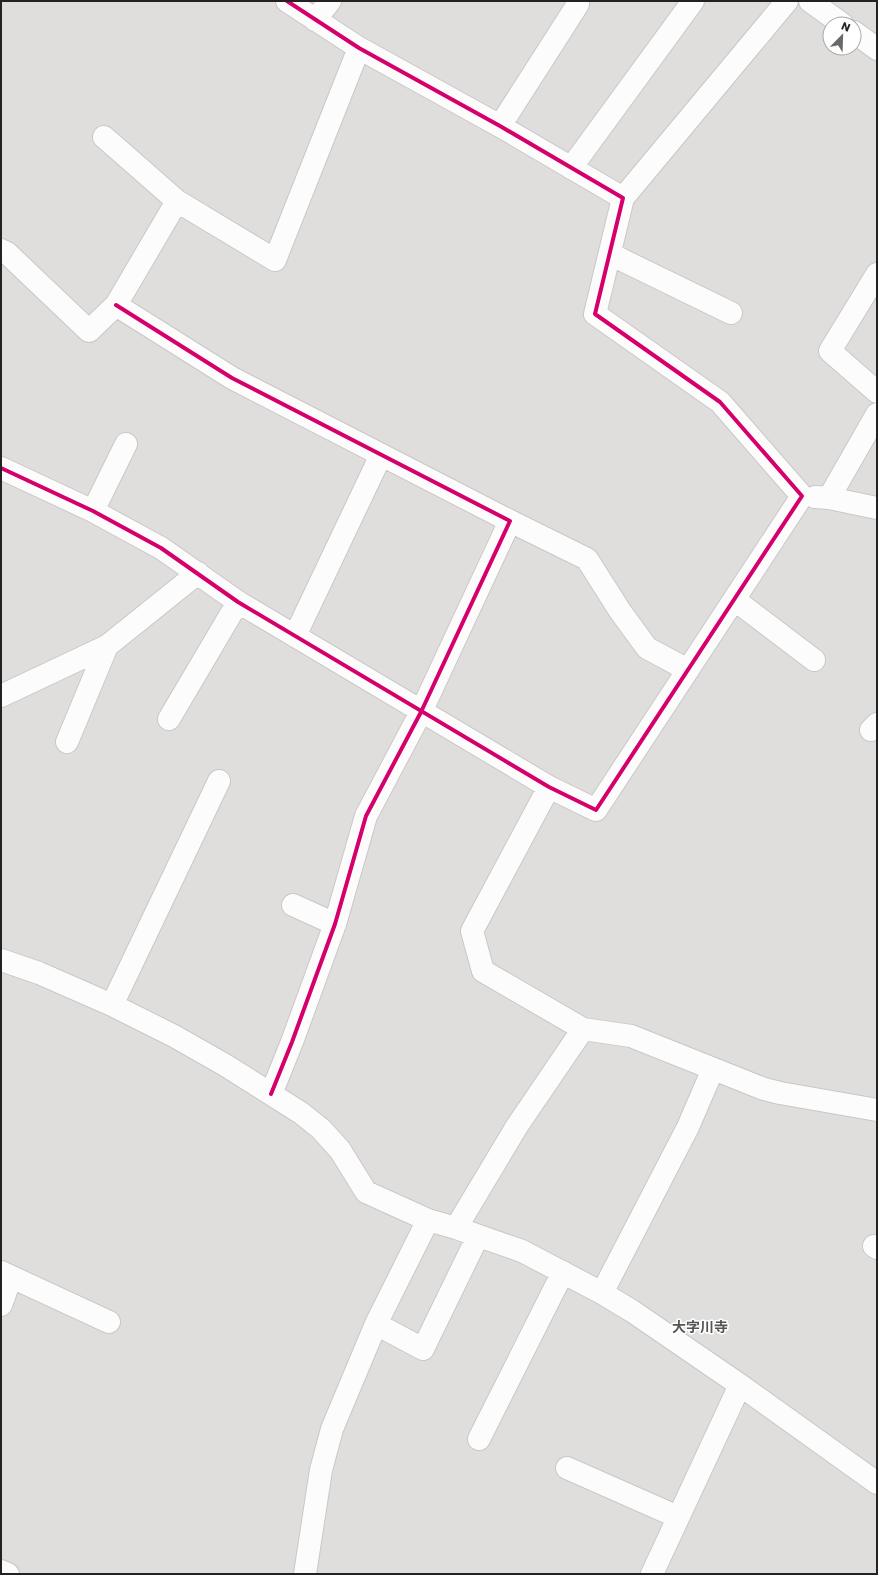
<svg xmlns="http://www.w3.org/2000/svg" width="878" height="1575" font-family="Poppins,'Noto Sans JP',sans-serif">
  <rect width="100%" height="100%" fill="#f0eeeb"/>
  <!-- residential -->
  <path fill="#dfdedc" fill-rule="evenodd" d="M1 1H877V1574H1ZM830 24H854V48H830Z"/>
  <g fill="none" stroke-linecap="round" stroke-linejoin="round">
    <defs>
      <path id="minor" d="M810 1 842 24
        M315 20 330 1
        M854 32 877 49
        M500 126 578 4
        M104 137 177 201
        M571 168 693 1
        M623 198 787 1
        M1 250 7 253 89 331 116 305 177 201 275 260 359 48
        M610 254 731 313
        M877 274 830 351 877 392
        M116 305 232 378 510 521 587 559 620 611 647 648 688 670
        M1 468 93 511 161 548 238 602 549 787 596 810 802 496 720 402 595 314 623 198 500 126 359 48 287 1
        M815 497 829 498 877 508
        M829 498 877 414
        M93 511 126 444
        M735 600 814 660
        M295 636 381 455
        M1 696 107 646 198 573
        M169 719 238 602
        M871 730 877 724
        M67 742 107 646
        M549 787 472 931 483 971 583 1029 631 1036 764 1089 780 1093 877 1110
        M293 905 335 924
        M1 960 39 973 112 1005 174 1036 225 1065 301 1113 321 1129 340 1150 366 1192 428 1220 456 1228 522 1251 602 1293 632 1311 740 1385 877 1483
        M112 1005 219 781
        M271 1094 292 1042 335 924 366 816 421 712 510 521
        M428 1220 376 1324 423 1349 478 1236
        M456 1228 517 1126 583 1029
        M874 1246 877 1248
        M1 1272 109 1322
        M602 1293 688 1127 713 1069
        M1 1305 11 1277
        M479 1439 563 1272
        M567 1468 678 1517
        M1 1571 8 1574
        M305 1574 321 1470 332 1429 376 1324
        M652 1574 740 1385"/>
    </defs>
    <!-- minor casing -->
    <use href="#minor" stroke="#c9c8c7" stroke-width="24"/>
    <!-- minor -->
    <use href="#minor" stroke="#fdfcfc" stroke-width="22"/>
    <defs>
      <path id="cycleway" d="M116 305 232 378 510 521 421 712 366 816 335 924 292 1042 271 1094
        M1 468 93 511 161 548 238 602 549 787 596 810 802 496 720 402 595 314 623 198 500 126 359 48 287 1"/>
    </defs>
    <!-- cycleway casing -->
    <use href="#cycleway" stroke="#fff" stroke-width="6"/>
    <!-- cycleway -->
    <use href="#cycleway" stroke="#d6006c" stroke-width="4"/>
  </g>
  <g text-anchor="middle" stroke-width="3" stroke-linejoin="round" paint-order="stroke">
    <!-- quarter labels -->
    <g font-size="14" font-weight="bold" fill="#555" stroke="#fff">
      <text x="700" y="1332">大字川寺</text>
    </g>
  </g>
  <!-- border -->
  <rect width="878" height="1575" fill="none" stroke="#222222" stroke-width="4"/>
  <!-- north arrow -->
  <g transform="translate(842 36) rotate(23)"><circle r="19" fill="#ffffff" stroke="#a7a7a7"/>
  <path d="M0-3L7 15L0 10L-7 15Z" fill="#6a6968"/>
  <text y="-6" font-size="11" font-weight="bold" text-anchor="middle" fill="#222222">N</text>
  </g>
</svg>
